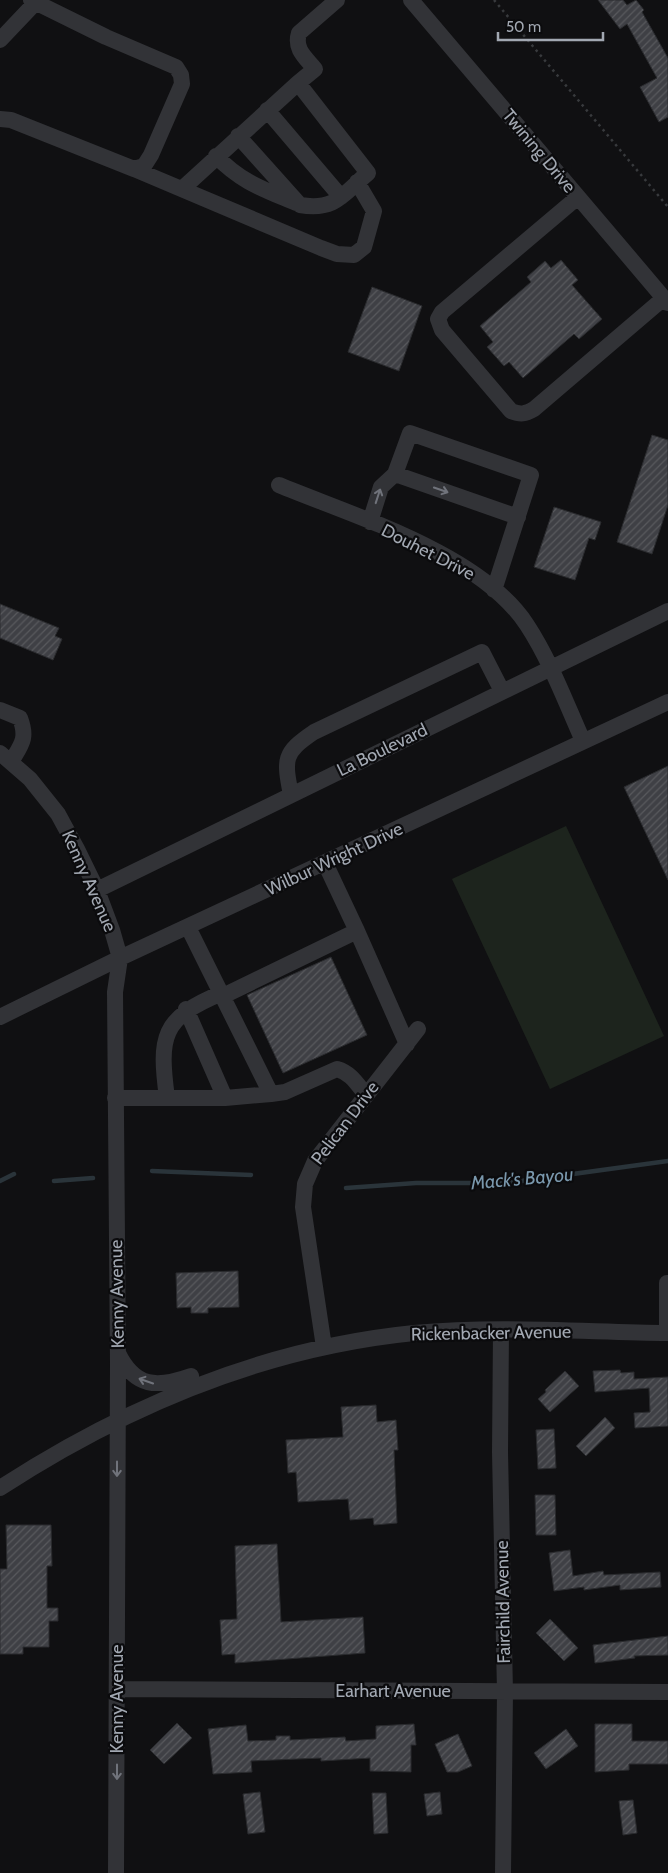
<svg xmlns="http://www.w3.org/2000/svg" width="668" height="1873" font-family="Cabin,sans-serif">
  <defs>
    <pattern id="building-hatch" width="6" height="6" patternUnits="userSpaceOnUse" patternTransform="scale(1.25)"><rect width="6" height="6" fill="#3f4045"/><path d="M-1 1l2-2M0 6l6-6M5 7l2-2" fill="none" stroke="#58595d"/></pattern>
  </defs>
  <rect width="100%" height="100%" fill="#101012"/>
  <!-- pitch -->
  <path fill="#1d241d" d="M566 826 664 1036 550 1089 452 879Z"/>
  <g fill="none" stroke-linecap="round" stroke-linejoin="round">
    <!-- stream -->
    <path stroke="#2a343a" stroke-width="4.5" d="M152 1171 251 1175
      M0 1181 14 1174
      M54 1181 93 1178
      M346 1188 416 1183H507L668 1161"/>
  </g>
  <!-- building -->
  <path fill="url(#building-hatch)" stroke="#2a2b2e" d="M598 0H623L627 5 636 0 644 10 642 12 668 58V117L659 122 640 87 657 78 627 24 620 29Z
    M561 260 578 280 572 285 602 319 579 339 574 334 523 378 509 362 504 366 487 347 493 342 480 326 531 282 527 277 545 261 551 268Z
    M372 287 422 306 399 371 348 352Z
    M652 435 668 440V505L652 554 617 542Z
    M554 507 601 522 595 540 589 538 575 580 534 567Z
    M0 604 59 628 55 636 62 639 53 660 0 638Z
    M668 766V880L624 787Z
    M331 957 367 1035 283 1073 247 995Z
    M238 1271 239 1307 208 1308V1313H191V1307L177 1308 176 1273Z
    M620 1370 621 1373 634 1372V1379L668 1377V1426L635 1428 634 1413 650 1412 649 1388 595 1392 593 1371Z
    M565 1371 579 1386 550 1412 538 1399 546 1392 545 1390Z
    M376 1405 377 1422 396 1420 398 1450H394L397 1523 374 1525 373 1518 350 1520 348 1499 298 1502 296 1472 288 1473 286 1440 343 1437 341 1407Z
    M605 1417 615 1428 586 1456 576 1446Z
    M554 1429 556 1468 538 1469 536 1430Z
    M535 1495H555L556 1535H536Z
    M6 1525H51L52 1566H47V1608H58V1621H49V1647H23V1654H0V1569H7Z
    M277 1544 281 1622 363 1617 365 1653 235 1663V1654L222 1655 220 1620 237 1619 235 1546Z
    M570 1550 573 1576 603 1571 604 1575 660 1572 661 1587 620 1590V1585L584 1590V1587L554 1591 549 1553Z
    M550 1619 578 1648 564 1661 536 1633Z
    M668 1636V1655L634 1656 635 1658 595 1663 593 1645Z
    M177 1723 192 1738 164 1764 150 1750Z
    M414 1724 416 1745H411V1772L370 1771V1758L321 1761V1758L251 1761 252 1772 213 1774 208 1729 246 1725 248 1741 276 1740V1736H290V1740L345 1737 346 1741 376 1739V1726Z
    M595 1724H632V1741H668V1764H629V1770L595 1772Z
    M566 1729 578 1746 546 1769 534 1753Z
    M458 1734 472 1766 458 1772H447L435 1744Z
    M260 1792 265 1832 248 1834 243 1794Z
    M440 1792 442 1814 427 1816 424 1794Z
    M372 1793H386L388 1833 374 1834Z
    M633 1800 637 1833 623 1835 619 1801Z"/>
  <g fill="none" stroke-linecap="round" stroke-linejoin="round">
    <!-- path -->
    <path stroke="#383a3d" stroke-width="2.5" stroke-dasharray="2.5 4" stroke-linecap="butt" d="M494 0 668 207"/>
    <!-- minor -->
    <path stroke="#323337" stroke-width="16" d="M411 0 668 303
      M0 40 38 0
      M267 110 341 197
      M0 119 11 120 134 169 144 166 151 155 182 84 181 75 176 67 106 37 31 0
      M238 136 300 205C336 211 343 194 368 173L298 83 315 69C305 57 294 49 299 33L337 0
      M216 156C241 182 263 189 296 203
      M134 169 321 248 337 254 354 255 364 247 374 211 357 182
      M182 189 298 83
      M578 197 442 312 438 319 442 330 511 411C521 415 525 414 534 409L664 298
      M395 474 518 517
      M279 485C356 517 481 554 527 625 550 660 566 703 583 741
      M370 522 381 487 395 474 410 433 531 475 494 590
      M0 710 20 718C28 739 21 745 11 762
      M0 753 30 779 58 814 77 849 97 890 112 930 120 958 115 992 118 1363 116 1873
      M291 795C284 759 283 753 314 732L482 652 502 691
      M97 890 668 611
      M188 927 271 1094
      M357 931 407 1044
      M223 996 357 931 325 863
      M186 1009 225 1098
      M0 1017 120 958 668 702
      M115 1098H225L271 1094 285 1092 337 1069C351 1073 357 1084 366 1095
      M167 1098C159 1037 161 1018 222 993
      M667 1283V1333
      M501 1330 500 1452 505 1692 503 1873
      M324 1347 303 1207 305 1184 315 1161 418 1029
      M118 1353C135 1388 157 1388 191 1376
      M0 1488C126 1406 264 1348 414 1333 498 1325 584 1332 668 1333
      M117 1689 668 1692"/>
  </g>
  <!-- one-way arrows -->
  <defs><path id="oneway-shaft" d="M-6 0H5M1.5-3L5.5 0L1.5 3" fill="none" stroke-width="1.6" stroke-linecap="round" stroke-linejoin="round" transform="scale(1.25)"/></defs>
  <g stroke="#70737b">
    <use href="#oneway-shaft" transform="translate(441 490) rotate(19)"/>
    <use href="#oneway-shaft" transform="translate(378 496) rotate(-72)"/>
    <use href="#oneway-shaft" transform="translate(146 1381) rotate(-161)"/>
    <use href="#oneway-shaft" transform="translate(117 1469) rotate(90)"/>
    <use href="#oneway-shaft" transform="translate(117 1772) rotate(90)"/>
  </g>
  <g text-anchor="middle" stroke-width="4.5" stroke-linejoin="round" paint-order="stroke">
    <!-- street labels -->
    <g font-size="18" fill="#a2a8b2" stroke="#0b0b0d">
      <text transform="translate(539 151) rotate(50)" y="6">Twining Drive</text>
      <text transform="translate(428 552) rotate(27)" y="6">Douhet Drive</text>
      <text transform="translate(382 750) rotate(-26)" y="6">La Boulevard</text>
      <text transform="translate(334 859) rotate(-25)" y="6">Wilbur Wright Drive</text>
      <text transform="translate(89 881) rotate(66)" y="6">Kenny Avenue</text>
      <text transform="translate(345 1123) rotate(-53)" y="6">Pelican Drive</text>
      <text transform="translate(117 1294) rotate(-91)" y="6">Kenny Avenue</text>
      <text transform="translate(491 1333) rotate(-1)" y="6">Rickenbacker Avenue</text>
      <text transform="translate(503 1602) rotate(-91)" y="6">Fairchild Avenue</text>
      <text x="393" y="1697">Earhart Avenue</text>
      <text transform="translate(117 1699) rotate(-90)" y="6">Kenny Avenue</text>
    </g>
    <!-- water labels -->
    <g font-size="19" font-style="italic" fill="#7a98ad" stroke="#0b0b0d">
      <text transform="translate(522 1178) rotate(-5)" y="7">Mack's Bayou</text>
    </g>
  </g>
  <!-- scale -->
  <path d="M498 32v8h105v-8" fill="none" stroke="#a2a8b2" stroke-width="2.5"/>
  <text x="506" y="32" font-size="15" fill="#a2a8b2" stroke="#0b0b0d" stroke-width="4" paint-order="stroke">50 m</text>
</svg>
